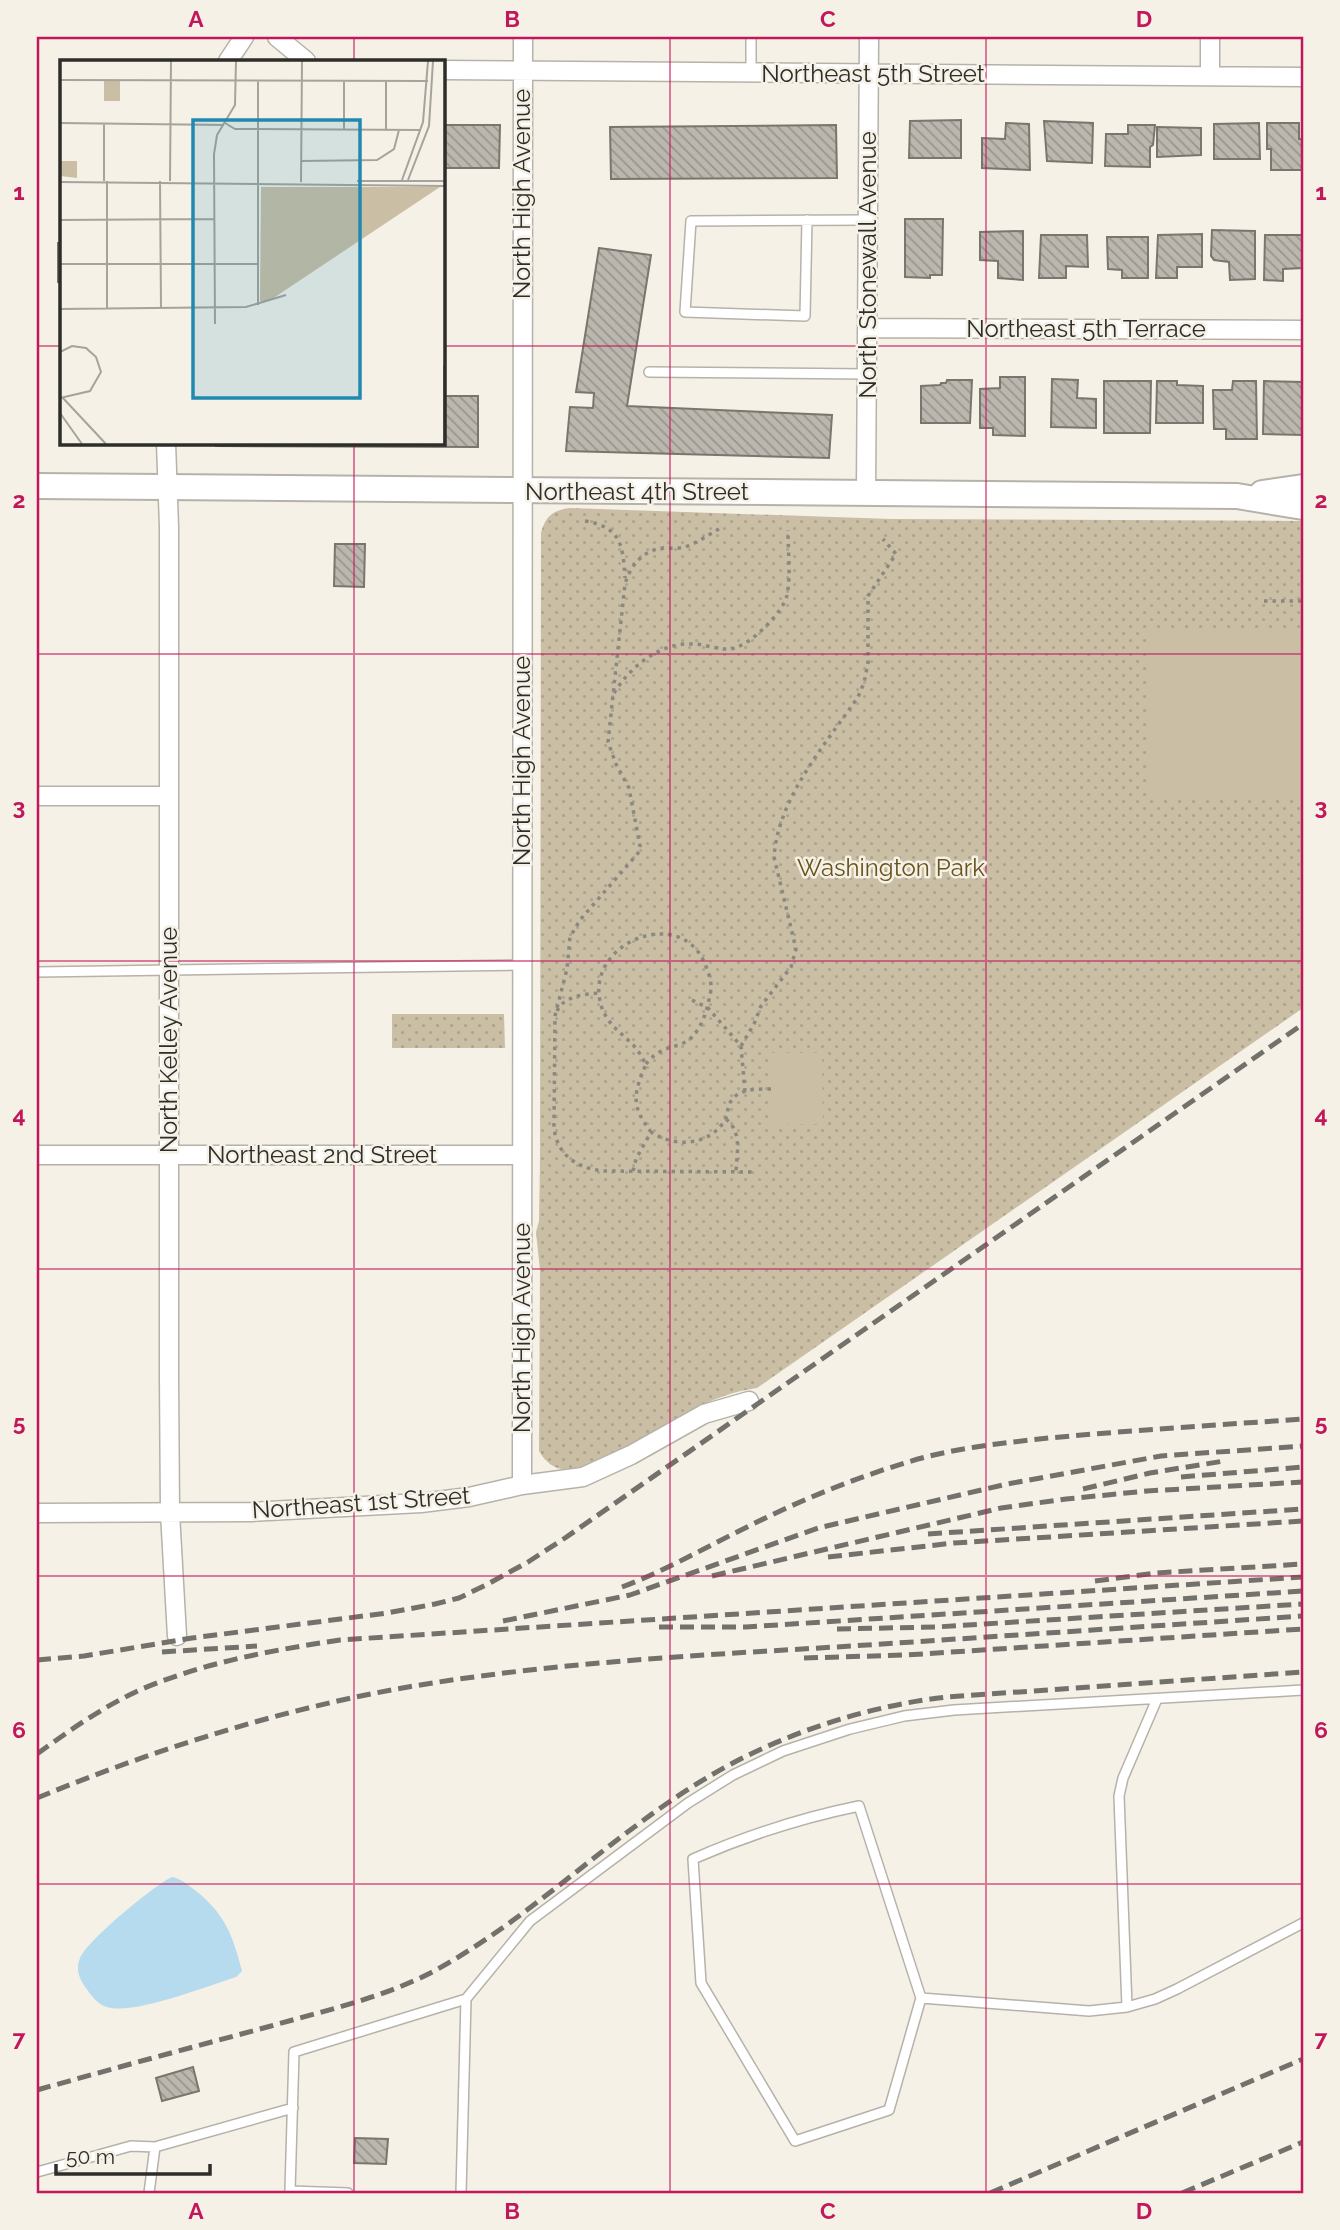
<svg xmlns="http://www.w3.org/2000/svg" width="1340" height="2230" font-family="Raleway,sans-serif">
  <defs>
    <pattern id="grass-dots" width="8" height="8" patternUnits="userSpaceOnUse" patternTransform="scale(1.75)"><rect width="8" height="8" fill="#cabfa4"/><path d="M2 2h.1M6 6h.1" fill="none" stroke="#aea48d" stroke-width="1.8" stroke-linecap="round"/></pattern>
    <pattern id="building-back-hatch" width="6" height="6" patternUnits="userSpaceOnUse" patternTransform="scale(1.75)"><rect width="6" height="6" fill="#bbb7ae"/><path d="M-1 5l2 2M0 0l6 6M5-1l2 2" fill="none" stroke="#98958e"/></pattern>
  </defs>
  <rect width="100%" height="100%" fill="#f5f1e7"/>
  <!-- grass -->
  <path fill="url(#grass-dots)" d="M570 508 892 519 1303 521V1008L757 1388C711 1394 670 1422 629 1445 612 1455 591 1467 570 1469 556 1471 546 1463 539 1451L540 1270 536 1232 539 1221 540 1162 541 533C545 517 553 510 570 508Z
    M392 1014H504L505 1048H392Z"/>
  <!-- garden -->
  <path fill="#cabfa4" d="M1150 631 1303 632V798L1150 797Z
    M772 1053H822L823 1124 772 1125Z"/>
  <!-- water -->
  <path fill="#b6dbee" d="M172 1877C182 1879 188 1885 196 1891 225 1914 233 1936 242 1971L236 1977C208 1986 138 2013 111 2008 99 2006 93 1998 86 1988 80 1980 75 1970 80 1958 87 1941 154 1885 172 1877Z"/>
  <!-- building -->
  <path fill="url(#building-back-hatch)" stroke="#7a766e" stroke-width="2" d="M961 120V158H909L910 121Z
    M1044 121 1093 123 1092 163 1047 161Z
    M1006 123 1029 124 1030 170 982 168V138L1005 139Z
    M1259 123 1260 159H1214V124Z
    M1267 123H1299V139H1303V170H1271V149H1267Z
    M443 125H500L499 168H443Z
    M836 125 837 178 611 179 610 127Z
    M1128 125H1155L1153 145 1150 147V167L1105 166 1106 134H1128Z
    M1157 127 1201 128V155L1157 157Z
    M905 219H943L942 275H930V278L905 277Z
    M1212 230 1255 231V279L1230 280 1229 262 1214 260 1211 256Z
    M1023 231V280L998 278V261L980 260V232Z
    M1202 234V267H1177V278H1156L1158 235Z
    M1041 235H1087L1088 267 1066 266V278H1039Z
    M1265 235H1303V268L1283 269V281L1264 280Z
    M1107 237H1148V278H1122V270L1108 269Z
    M58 243H61V282H58Z
    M599 248 651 255 627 406 832 415 829 458 566 451 570 407 593 408 594 393 576 392Z
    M1000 377H1025V436L993 435V428H980V389L1000 388Z
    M1052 379 1078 380 1077 398 1096 399V428L1051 427Z
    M947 380H972L970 423H921V386L940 385 941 383H946Z
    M1104 381H1151L1150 433H1104Z
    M1157 381H1177V385L1203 386V423H1156Z
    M1233 381H1256L1257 439H1226V429H1214L1213 390H1232Z
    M1264 381 1303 382V435L1263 434Z
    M443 396H478V447L216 446V443H443Z
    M335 544H365L364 587 334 586Z
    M193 2067 199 2091 162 2101 156 2078Z
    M355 2138 388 2139 386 2164 354 2163Z"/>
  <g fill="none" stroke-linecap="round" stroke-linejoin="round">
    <defs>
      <path id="service" d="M751 73V37
        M807 220 805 316 685 312 691 221 869 220
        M649 372 868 374
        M37 972 522 965
        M859 1806 921 1998 889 2110 795 2141 701 1983 693 1859C748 1835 800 1818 859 1806Z
        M921 1998 1089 2011 1127 2007 1155 1999 1177 1989 1303 1923
        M466 1999 530 1921 688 1803 733 1775 783 1751 850 1729 904 1716 954 1710 1303 1690
        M1127 2007 1119 1796 1123 1778 1157 1699
        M37 2172 131 2146 155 2147 293 2108
        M149 2193 155 2147
        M348 2193 290 2191 294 2052 466 1999 461 2193"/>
      <path id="minor" d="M277 37 306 61
        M228 61 244 37
        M443 70 1303 77
        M1210 76V37
        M868 328 1303 330
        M166 443 169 527V1377L170 1513 177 1636
        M866 493 869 37
        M37 796H169
        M37 1155H522
        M522 1485 523 37
        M37 1513 251 1512 421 1503 469 1497 522 1485 583 1477 631 1455 704 1414 749 1401"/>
      <path id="secondary" d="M37 486 1237 496 1303 507
        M1262 493 1303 487"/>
    </defs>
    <!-- service casing -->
    <use href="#service" stroke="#b6b2a9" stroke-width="12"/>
    <!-- minor casing -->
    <use href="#minor" stroke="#b6b2a9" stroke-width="21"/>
    <!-- secondary casing -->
    <use href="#secondary" stroke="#b6b2a9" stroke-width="28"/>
    <!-- path -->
    <path stroke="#8a8881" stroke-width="3.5" stroke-dasharray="3.5 5" stroke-linecap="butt" d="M585 521C621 527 623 545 625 578
      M719 529C708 535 697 543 685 547 677 549 670 548 663 548 643 550 630 566 625 584L608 742 616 764 629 788 640 846 639 852 580 920 570 937 567 969 555 1016 554 1126C556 1155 577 1168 603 1171L756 1172
      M1264 601H1303
      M614 693C630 667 660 642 693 644 705 644 717 650 730 649 748 648 784 612 787 595 791 575 788 551 788 530
      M692 1000 708 1008 741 1046 745 1092
      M557 1011C564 996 584 994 599 993
      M741 1046 754 1024 761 1006 791 967 796 949 774 857C778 798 825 745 858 697L864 683 868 663V596L896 554 883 539
      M646 1064C649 1060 653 1056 658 1053 668 1046 681 1047 691 1038 703 1026 707 1010 710 995 713 984 709 974 705 964 680 903 583 944 601 1005 607 1025 621 1032 634 1046 639 1051 642 1058 646 1064 634 1093 630 1105 651 1132
      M726 1119C742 1132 737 1152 736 1171
      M633 1171 636 1159 651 1132C674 1147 706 1147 724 1122 728 1116 727 1107 731 1101 739 1088 759 1089 772 1089"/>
    <!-- service -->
    <use href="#service" stroke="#fff" stroke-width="9"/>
    <!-- minor -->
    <use href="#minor" stroke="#fff" stroke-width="18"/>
    <!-- secondary -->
    <use href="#secondary" stroke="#fff" stroke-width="24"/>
    <!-- rail -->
    <path stroke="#73716b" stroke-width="5" stroke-dasharray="14 7" stroke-linecap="butt" d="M1181 1477 1303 1467
      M1083 1489 1150 1473 1224 1461
      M928 1534 1303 1509
      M828 1557 954 1543 1303 1521
      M712 1576 1001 1508 1066 1499 1147 1491 1303 1482
      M1095 1581 1156 1573 1303 1564
      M622 1587C667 1570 708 1546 751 1525 801 1500 855 1478 908 1462 953 1448 1003 1443 1049 1438 1134 1430 1219 1425 1303 1419
      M503 1621 630 1595 818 1528 1007 1484 1161 1456 1303 1446
      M659 1627H746L1303 1591
      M837 1629 936 1627 1303 1604
      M162 1652 257 1646
      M804 1658 906 1655 1303 1629
      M37 1660 84 1656 192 1638 387 1613 435 1604 459 1598 486 1585 528 1562 565 1538 1303 1024
      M37 1754C70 1730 104 1706 142 1689 206 1662 273 1650 340 1640L1303 1577
      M37 1798C156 1749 281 1709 408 1687 555 1662 704 1655 852 1646 1002 1636 1153 1626 1303 1616
      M37 2090C115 2068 193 2047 271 2026 327 2010 386 1997 436 1970 534 1916 612 1834 708 1777 778 1735 866 1706 947 1697L1303 1672
      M990 2193 1303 2059
      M1182 2193 1303 2142"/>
  </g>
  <!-- grid -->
  <path fill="none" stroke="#c2185b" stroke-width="2" stroke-opacity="0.55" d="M354 37V61M670 37V2193M986 37V2193M37 346H61M443 346H1303M354 443V2193M37 654H1303M37 961H1303M37 1269H1303M37 1576H1303M37 1884H1303"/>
  <g text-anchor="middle" stroke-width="5" stroke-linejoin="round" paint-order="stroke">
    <!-- street labels -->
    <g font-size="24" fill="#2e2d29" stroke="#f5f1e7">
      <text x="873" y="82">Northeast 5th Street</text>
      <text transform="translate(522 194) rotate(-90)" y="8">North High Avenue</text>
      <text transform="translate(868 265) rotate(-90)" y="8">North Stonewall Avenue</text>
      <text x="1086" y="337">Northeast 5th Terrace</text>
      <text x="637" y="500">Northeast 4th Street</text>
      <text transform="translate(522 761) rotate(-90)" y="8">North High Avenue</text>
      <text transform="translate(169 1040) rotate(-90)" y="8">North Kelley Avenue</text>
      <text x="322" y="1163">Northeast 2nd Street</text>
      <text transform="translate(522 1328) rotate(-90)" y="8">North High Avenue</text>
      <text transform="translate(361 1503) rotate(-4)" y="8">Northeast 1st Street</text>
    </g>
    <!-- park labels -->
    <g font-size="24" fill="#68531c" stroke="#f5f1e7">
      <text x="891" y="876">Washington Park</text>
    </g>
  </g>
  <!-- overview -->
  <g transform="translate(60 60)">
    <rect width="385" height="385" fill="#f5f1e7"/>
    <path d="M44 21H60V41H44ZM0 101H17V118L0 116ZM201 127H380L209 241H200Z" fill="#cabfa4"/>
    <path d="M276 139H314V160H276Z" fill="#cabfa4"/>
    <path fill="none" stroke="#a5a39b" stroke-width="2" d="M0 20 368 21M0 63 164 65M165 63 175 69 361 70M284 70V21M326 70V21M241 101 317 100 334 89 339 70M342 120 363 62 368 1M348 120 369 66 373 1M44 121V63M47 121V248M100 121 101 248M110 121 111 1M297 121H385M0 122 385 126M241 122 242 1M0 160 154 159M0 204H197M198 245V20M0 249 186 247 226 235M155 264 154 94 157 75 175 45 176 1M0 292 12 286 26 288 36 297 41 312 30 331 0 338M2 337 46 384M0 353 22 384M384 384V305"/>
    <path fill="#2189b1" fill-opacity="0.15" stroke="#2189b1" stroke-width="3.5" d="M133 60H300V338H133Z"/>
    <rect width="385" height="385" fill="none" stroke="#2e2d29" stroke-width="3.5"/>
  </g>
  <!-- border -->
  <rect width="1340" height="2230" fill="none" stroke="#f5f1e7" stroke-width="77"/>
  <!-- scale -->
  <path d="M56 2164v10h154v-10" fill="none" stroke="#2e2d29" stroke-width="3.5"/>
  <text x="66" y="2164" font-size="21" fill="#2e2d29" stroke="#f5f1e7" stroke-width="5" paint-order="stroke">50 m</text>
  <rect x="38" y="38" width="1264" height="2154" fill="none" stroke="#c2185b" stroke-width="2.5"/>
  <g font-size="23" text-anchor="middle" font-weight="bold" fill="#c2185b">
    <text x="196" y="27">A</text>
    <text x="512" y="27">B</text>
    <text x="828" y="27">C</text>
    <text x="1144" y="27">D</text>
    <text x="19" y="200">1</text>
    <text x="1321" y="200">1</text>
    <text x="19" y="508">2</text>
    <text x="1321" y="508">2</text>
    <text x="19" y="815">3</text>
    <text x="1321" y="815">3</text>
    <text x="19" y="1123">4</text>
    <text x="1321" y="1123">4</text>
    <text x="19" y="1431">5</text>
    <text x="1321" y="1431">5</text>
    <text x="19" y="1738">6</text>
    <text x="1321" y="1738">6</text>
    <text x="19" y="2046">7</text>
    <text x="1321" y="2046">7</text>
    <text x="196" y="2219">A</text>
    <text x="512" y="2219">B</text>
    <text x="828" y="2219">C</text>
    <text x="1144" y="2219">D</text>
  </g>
</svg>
